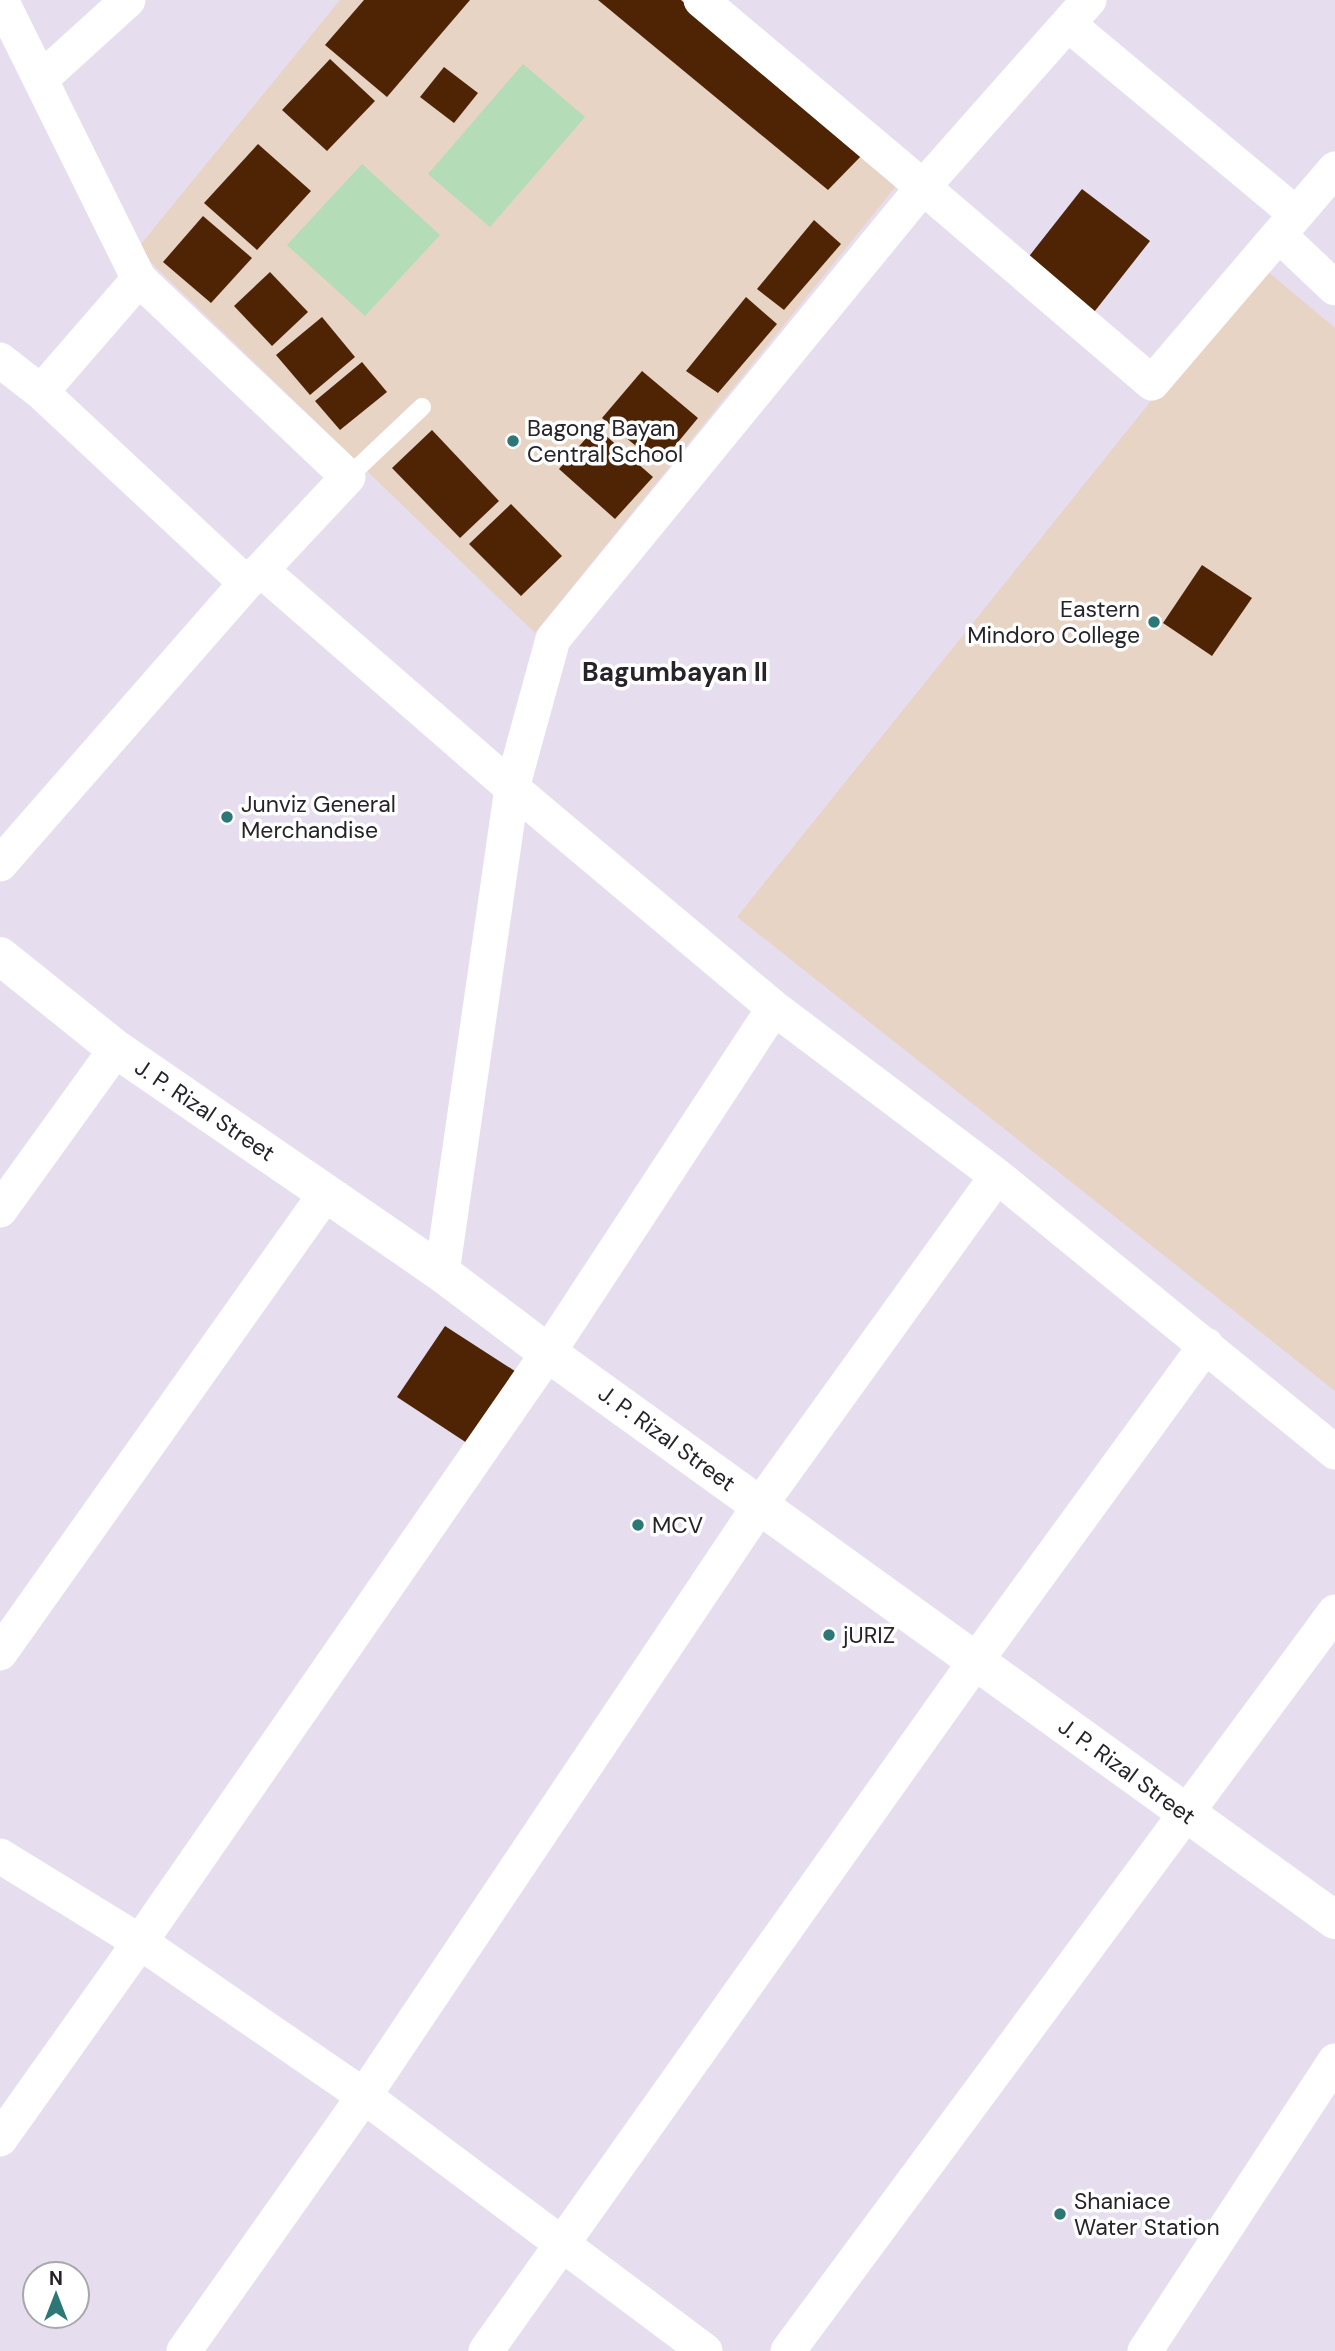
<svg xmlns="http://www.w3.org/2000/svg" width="1335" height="2351" font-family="'DM Sans',sans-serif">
  <rect width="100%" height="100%" fill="#e6ddef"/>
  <!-- education -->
  <path fill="#e7d4c4" d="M340 0H674L901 180 535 633 137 249Z
    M1260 265 1335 328V1391L737 917Z"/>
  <!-- green -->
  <path fill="#b3dcb7" d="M523 64 585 117 490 227 428 174Z
    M362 164 440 235 365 316 287 245Z"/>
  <!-- building -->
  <path fill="#4f2404" d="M364 0H470L387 97 325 45Z
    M598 0H681L865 152 828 190Z
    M330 59 375 101 327 151 282 110Z
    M444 67 478 93 454 123 420 97Z
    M258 144 311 191 257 250 204 203Z
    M1082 189 1150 241 1091 316 1023 264Z
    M203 216 252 258 211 303 163 262Z
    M814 220 841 244 784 310 757 289Z
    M270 272 308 312 272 346 234 306Z
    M746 297 777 324 718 393 686 371Z
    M322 317 355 357 310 395 276 355Z
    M362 362 387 392 340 430 315 401Z
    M642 371 698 418 659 465 602 418Z
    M596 427 653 477 615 519 559 469Z
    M432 430 499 501 460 538 392 468Z
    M511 504 562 556 521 596 469 544Z
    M1202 565 1252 598 1212 656 1163 623Z
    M445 1326 521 1375 473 1447 397 1397Z"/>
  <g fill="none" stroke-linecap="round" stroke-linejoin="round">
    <!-- service -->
    <path stroke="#fff" stroke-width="18" d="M348 477 422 407"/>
    <!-- minor -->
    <path stroke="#fff" stroke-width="35" d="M1 0 139 279
      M701 0 923 187 1089 0
      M1068 24 1296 214
      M41 79 128 0
      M1279 235 1335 288
      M0 360 41 392 246 583
      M261 570 512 788 774 1008 997 1176 1335 1452
      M0 864 246 583 261 570 348 477 139 279 41 392
      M0 1210 116 1049
      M442 1273 512 788 553 639 923 187 1152 383 1335 169
      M0 1653 326 1193
      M0 1856 140 1942 364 2096 705 2351
      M0 2139 140 1942 548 1353 774 1008
      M184 2351 364 2096 760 1505 997 1176
      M486 2351 975 1662 1206 1345
      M788 2351 1335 1612
      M1145 2351 1335 2061"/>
    <!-- secondary -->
    <path stroke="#fff" stroke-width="38" d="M0 956 116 1049 442 1273 548 1353 1335 1920"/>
  </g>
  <!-- markers -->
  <g fill="#2d7777" stroke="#fff" stroke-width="2.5">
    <circle cx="513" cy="441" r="7"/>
    <circle cx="1154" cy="622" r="7"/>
    <circle cx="227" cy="817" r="7"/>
    <circle cx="638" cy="1525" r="7"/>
    <circle cx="829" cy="1635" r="7"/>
    <circle cx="1060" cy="2214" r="7"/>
  </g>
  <g text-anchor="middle" stroke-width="7" stroke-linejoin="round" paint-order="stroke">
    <!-- poi labels -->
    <g font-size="23" fill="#262329" stroke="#fff" text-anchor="start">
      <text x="527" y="436">Bagong Bayan<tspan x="527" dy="26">Central School</tspan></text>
      <text x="1140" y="617" text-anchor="end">Eastern<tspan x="1140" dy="26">Mindoro College</tspan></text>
      <text x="241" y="812">Junviz General<tspan x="241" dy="26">Merchandise</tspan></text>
      <text x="652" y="1533">MCV</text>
      <text x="843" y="1643">jURIZ</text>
      <text x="1074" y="2209">Shaniace<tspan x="1074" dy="26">Water Station</tspan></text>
    </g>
    <!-- street labels -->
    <g font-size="23" fill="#262329" stroke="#fff">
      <text transform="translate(205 1110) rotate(34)" y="8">J. P. Rizal Street</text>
      <text transform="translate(667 1438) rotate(36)" y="8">J. P. Rizal Street</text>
      <text transform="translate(1127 1771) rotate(36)" y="8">J. P. Rizal Street</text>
    </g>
    <!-- quarter labels -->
    <g font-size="26" font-weight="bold" fill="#262329" stroke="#fff">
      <text x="675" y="681">Bagumbayan II</text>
    </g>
  </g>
  <!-- north arrow -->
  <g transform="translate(56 2295)"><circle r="33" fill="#ffffff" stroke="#a8a7a9" stroke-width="2"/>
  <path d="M0-5L12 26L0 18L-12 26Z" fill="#2d7777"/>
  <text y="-10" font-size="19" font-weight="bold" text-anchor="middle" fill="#262329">N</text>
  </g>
</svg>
